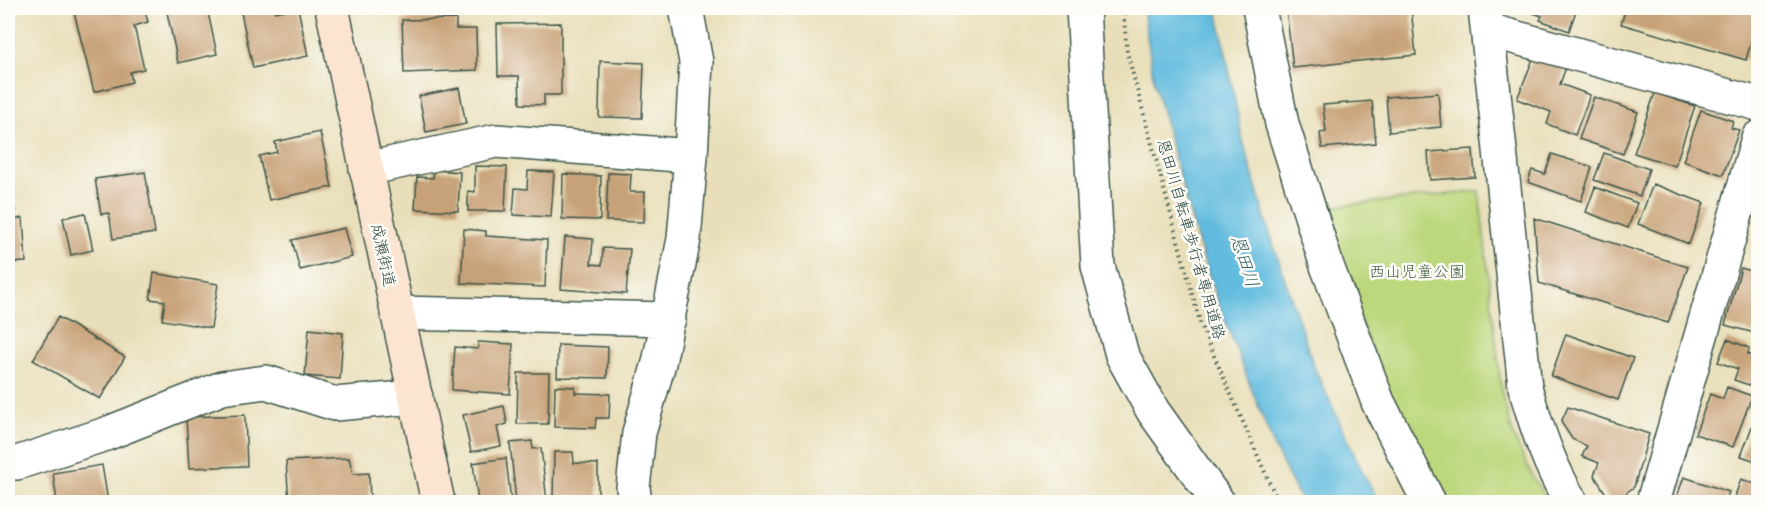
<svg xmlns="http://www.w3.org/2000/svg" width="1766" height="510" font-family="Mali,'Klee One',sans-serif">
  <rect width="100%" height="100%" fill="#fdfcf7"/>
  <filter id="ink" filterUnits="userSpaceOnUse"><feTurbulence type="fractalNoise" baseFrequency=".0167" numOctaves="2"/><feDisplacementMap in="SourceGraphic" scale="12" xChannelSelector="R" yChannelSelector="G"/><feConvolveMatrix kernelMatrix="1 2 1 2 8 2 1 2 1" color-interpolation-filters="sRGB"/></filter>
  <filter id="wash" filterUnits="userSpaceOnUse"><feTurbulence type="fractalNoise" baseFrequency=".008" numOctaves="4" result="noise"/><feDisplacementMap in="SourceGraphic" scale="24" xChannelSelector="R" yChannelSelector="G"/><feGaussianBlur stdDeviation="1.35" result="paint"/><feColorMatrix in="noise" values="0 0 0 0 0 0 0 0 0 0 0 0 0 0 0 0 0 1.4 0 .05"/><feComposite in="paint" operator="in"/></filter>
  <g filter="url(#wash)">
    <rect width="100%" height="100%" fill="#e8dfba"/>
    <!-- green -->
    <path fill="#bcd77c" stroke="#6e8a58" stroke-width="1.5" d="M1479 191 1502 395 1513 435 1533 478 1549 502H1444L1387 393 1319 208Z"/>
    <!-- water -->
    <path fill="#62bcdf" stroke="#407c8a" stroke-width="1.5" d="M1143 8H1217L1242 137 1265 219 1314 367 1364 475 1379 502H1302L1275 449 1217 300 1196 235 1154 82Z"/>
    <g id="blocks">
      <!-- building -->
      <path fill="#c7a177" d="M73 8H144L148 22 134 26 144 69 130 72 132 82 94 92Z
        M166 8H207L217 54 178 63Z
        M240 8H274L275 12 298 8 308 56 253 68Z
        M489 8H526V9L490 14Z
        M1286 8H1411L1416 55 1293 68Z
        M1519 8H1577L1569 31 1540 20 1542 16Z
        M1626 8H1758V17L1746 60 1621 24Z
        M456 19V29H476L477 70 404 73 402 20Z
        M561 23V95H544V105L520 104 519 76H498L497 24Z
        M1535 54 1566 67 1560 84 1590 95 1575 135 1547 124 1551 112 1517 99Z
        M600 61 644 63 642 118 599 117Z
        M459 88 466 124 426 132 419 96Z
        M1438 93 1441 127 1389 132 1386 97Z
        M1655 93 1695 106 1675 166 1634 153Z
        M1594 97 1638 112 1623 154 1579 139Z
        M1372 101 1376 143 1322 148 1320 133 1326 132 1323 105Z
        M1701 110 1733 121 1731 128 1739 130 1723 175 1683 161Z
        M320 132 332 187 269 200 259 156 277 152 275 142Z
        M1473 149 1475 177 1430 180 1428 152Z
        M1604 153 1649 169 1640 196 1594 180Z
        M1552 154 1592 167 1581 201 1528 182 1532 170 1545 174Z
        M475 166 507 167 505 211H468V191L475 192Z
        M434 170 460 172 458 211 415 209 417 177 433 178Z
        M528 171 554 172 551 217 513 215 515 188 527 189Z
        M145 172 155 233 113 239 109 213 101 214 95 179Z
        M608 173 631 174 630 192H645L644 222 606 221Z
        M563 174 601 176 600 220 562 219Z
        M1653 184 1704 203 1689 244 1638 224Z
        M1595 187 1637 203 1628 228 1586 212Z
        M8 209H15V219L23 218 26 262 8 263Z
        M85 213 93 250 71 255 63 218Z
        M1534 218 1688 267 1668 323 1539 283Z
        M344 228 352 257 300 270 292 240Z
        M464 229 486 231V236L547 240 545 287 461 283Z
        M565 237 593 239 591 264 602 265 603 248 630 249 626 294 561 289Z
        M1741 268 1758 273V334L1725 325Z
        M154 273 218 284 211 328 162 320 165 301 150 299Z
        M58 317 125 357 100 399 33 360Z
        M309 329 343 333 340 379 305 376Z
        M1566 334 1633 358 1618 400 1551 376Z
        M1727 339 1749 348 1748 354 1758 358V388L1734 380 1738 369 1718 362Z
        M478 342 513 344 510 394 452 390 455 347 478 349Z
        M558 345 608 347 607 378 557 377Z
        M518 373H549L548 424H517Z
        M555 386 575 387V393L610 394 609 418H596L595 428 554 427Z
        M1727 387 1752 396 1733 447 1695 434 1710 394 1723 399Z
        M504 406 507 424 497 427 501 446 471 452 463 415Z
        M1568 407 1649 434 1634 487 1627 492 1623 499 1617 502H1611L1594 475 1599 463 1582 456 1587 446 1572 439 1561 422Z
        M1757 413 1758 414V468L1754 466 1756 461 1741 456Z
        M245 415 247 466 189 468 186 417Z
        M532 441 533 449 541 448 547 502H516L510 443Z
        M554 452H573L574 463 598 464V498L553 497Z
        M349 458 353 474 369 473 370 502H289L286 461Z
        M506 458 511 502H478L473 463Z
        M102 465 108 502H57L53 473Z
        M1684 477 1729 492 1725 502H1675Z
        M1741 479 1758 485V502H1733Z"/>
    </g>
  </g>
  <g filter="url(#ink)">
    <use href="#blocks" fill-opacity="0" stroke="#3d5548" stroke-width="1.5"/>
    <g fill="none" stroke-linecap="round" stroke-linejoin="round">
      <defs>
        <path id="minor" d="M1259 8 1282 124 1327 266 1378 402 1429 502
          M1488 30 1758 104
          M366 169 496 141 691 156
          M397 313 669 319
          M8 463H17L106 434 222 388 266 382 335 404 416 397
          M635 502 633 488 639 433 659 363 684 239 691 156 696 62 686 8
          M1653 502 1758 138"/>
        <path id="tertiary" d="M1083 8 1098 266 1122 355 1153 411 1218 502
          M1485 8 1525 387C1537 429 1549 465 1571 502"/>
        <path id="secondary" d="M332 8 438 502"/>
      </defs>
      <!-- minor casing -->
      <use href="#minor" stroke="#3d5548" stroke-width="36"/>
      <!-- tertiary casing -->
      <use href="#tertiary" stroke="#3d5548" stroke-width="36"/>
      <!-- secondary casing -->
      <use href="#secondary" stroke="#3d5548" stroke-width="36"/>
      <!-- path -->
      <path stroke="#3d5548" stroke-width="4" stroke-dasharray="1.5 4.5" stroke-linecap="butt" d="M1123 8 1127 52 1201 326 1278 502"/>
      <!-- minor -->
      <use href="#minor" stroke="#fff" stroke-width="33"/>
      <!-- tertiary -->
      <use href="#tertiary" stroke="#fff" stroke-width="33"/>
      <!-- secondary -->
      <use href="#secondary" stroke="#fce5d0" stroke-width="33"/>
    </g>
  </g>
  <g text-anchor="middle" stroke-width="5" stroke-linejoin="round" paint-order="stroke">
    <!-- street labels -->
    <g font-size="16" fill="#1f3d34" stroke="#fdfcf7">
      <text transform="translate(1192 239) rotate(74)" y="6">恩田川自転車歩行者専用道路</text>
      <text transform="translate(384 255) rotate(78)" y="6">成瀬街道</text>
    </g>
    <!-- park labels -->
    <g font-size="16" fill="#3e5c42" stroke="#fdfcf7">
      <text x="1417" y="277">西山児童公園</text>
    </g>
    <!-- water labels -->
    <g font-size="18" font-style="italic" fill="#336367" stroke="#fdfcf7">
      <text transform="translate(1245 261) rotate(72)" y="6">恩田川</text>
    </g>
  </g>
  <!-- margin -->
  <rect width="1766" height="510" fill="none" stroke="#fdfcf7" stroke-width="30"/>
</svg>
